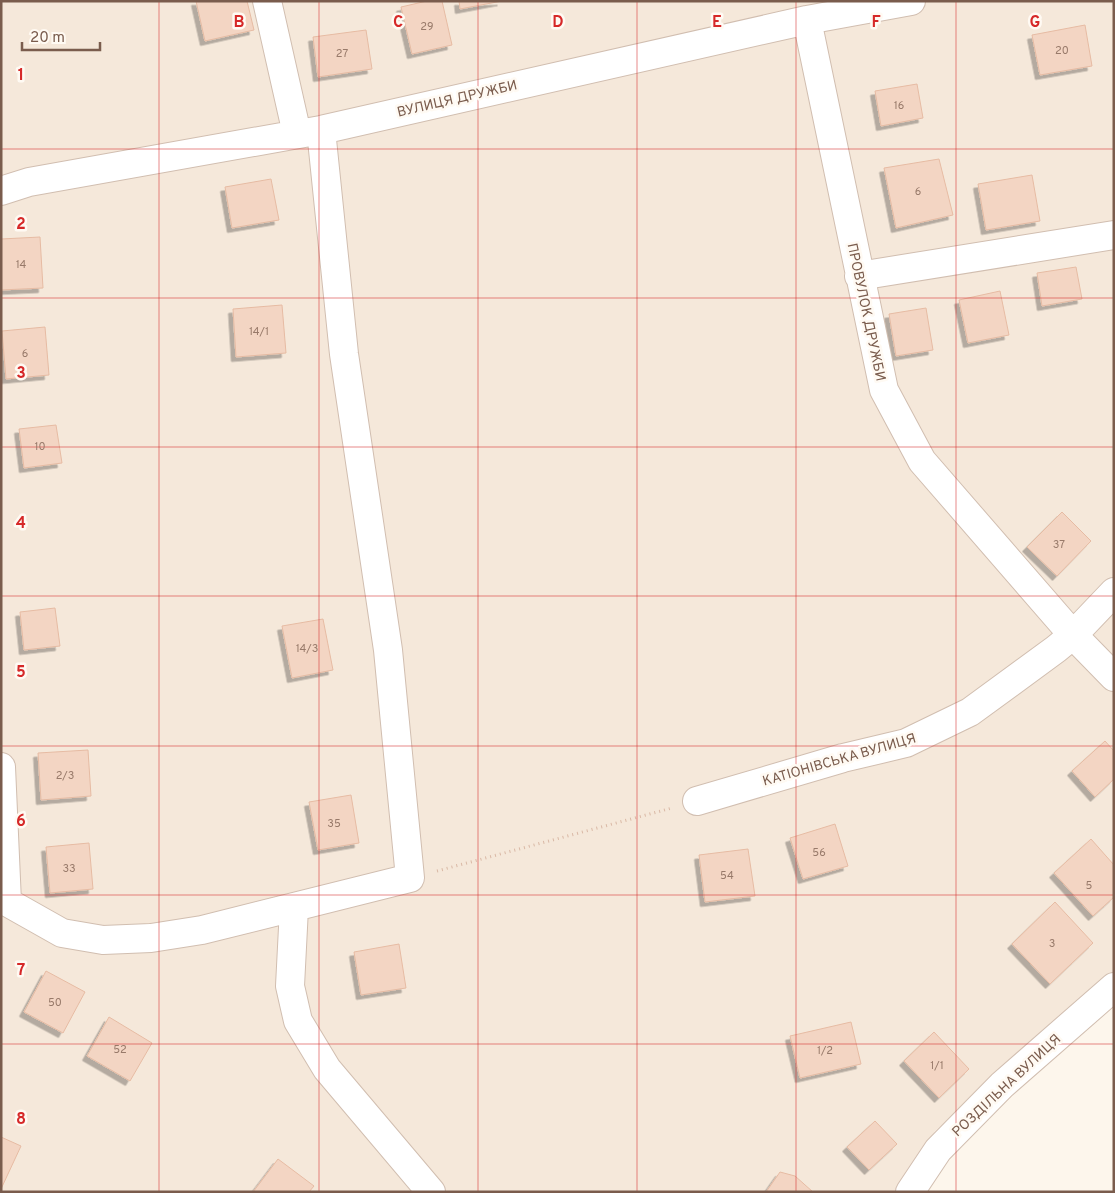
<svg xmlns="http://www.w3.org/2000/svg" width="1115" height="1193" font-family="Overpass,sans-serif">
  <defs>
    <filter id="shadow"><feDropShadow dx="-4.5" dy="4.5" stdDeviation="0" flood-color="#0004"/></filter>
  </defs>
  <rect width="100%" height="100%" fill="#fdf6ec"/>
  <!-- residential -->
  <path fill="#f5e8da" d="M1 1H1114V973L935 1131 896 1192H1Z"/>
  <!-- building -->
  <path fill="#f3d5c3" stroke="#e6bba3" filter="url(#shadow)" d="M196 1H247L254 30 205 41Z
    M427 1H442L452 45 412 54 401 7Z
    M459 1H502L460 9Z
    M1085 25 1092 66 1040 75 1032 35Z
    M366 30 372 69 318 77 313 37Z
    M917 84 923 118 881 126 875 91Z
    M939 159 953 215 896 228 884 168Z
    M1032 175 1040 221 986 230 978 184Z
    M271 179 279 220 232 228 225 187Z
    M40 237 43 288 1 290V239Z
    M1076 267 1082 299 1042 306 1037 273Z
    M1000 291 1009 335 968 343 959 300Z
    M282 305 286 353 236 357 233 309Z
    M926 308 933 350 896 356 889 314Z
    M45 327 49 375 6 379 2 331Z
    M56 425 62 463 24 468 19 429Z
    M1062 512 1091 541 1057 576 1027 547Z
    M55 608 60 646 24 650 20 612Z
    M323 619 333 670 292 678 282 626Z
    M1105 741 1114 751V779L1095 797 1072 771Z
    M88 750 91 796 41 800 38 753Z
    M351 795 359 843 318 850 309 802Z
    M835 824 848 866 803 879 790 838Z
    M1091 839 1114 865V897L1093 916 1054 873Z
    M89 843 93 889 50 893 46 847Z
    M748 849 755 896 705 902 699 855Z
    M1055 902 1093 943 1050 984 1012 944Z
    M399 944 406 988 361 995 354 952Z
    M46 971 85 992 63 1033 24 1012Z
    M109 1017 152 1043 130 1081 87 1056Z
    M851 1022 861 1064 800 1078 790 1036Z
    M934 1032 969 1069 939 1098 904 1061Z
    M875 1121 897 1144 869 1170 847 1147Z
    M1 1137 21 1146 1 1189Z
    M278 1159 314 1186 309 1192H253Z
    M780 1172 795 1176 813 1192H766Z"/>
  <g fill="none" stroke-linecap="round" stroke-linejoin="round">
    <defs>
      <path id="minor" d="M267 1 297 134
        M807 20 884 390 922 461 1073 635 1114 677
        M1 191 29 182 321 130 807 20 911 1
        M859 276 1114 235
        M1 767 7 902 62 933 103 940 151 938 202 930 410 878 388 650 344 354 321 130
        M697 801 843 758 906 743 970 712 1056 649 1073 635 1114 592
        M294 908 290 986 298 1021 327 1069 431 1192
        M910 1192 938 1150 1002 1085 1114 987"/>
    </defs>
    <!-- minor casing -->
    <use href="#minor" stroke="#d1beb0" stroke-width="30"/>
    <!-- path -->
    <path stroke="#d9b8a5" stroke-width="3" stroke-dasharray="1 4" stroke-linecap="butt" d="M437 871 672 808"/>
    <!-- minor -->
    <use href="#minor" stroke="#fff" stroke-width="28"/>
  </g>
  <!-- grid -->
  <path fill="none" stroke="#d62828" stroke-width="1" stroke-opacity="0.55" d="M159 1V1192M319 1V1192M478 1V1192M637 1V1192M796 1V1192M956 1V1192M1 149H1114M1 298H1114M1 447H1114M1 596H1114M1 746H1114M1 895H1114M1 1044H1114"/>
  <g text-anchor="middle" stroke-width="5" stroke-linejoin="round" paint-order="stroke">
    <!-- number labels -->
    <g font-size="11" fill="#987a6a">
      <text x="427" y="30">29</text>
      <text x="1062" y="54">20</text>
      <text x="342" y="57">27</text>
      <text x="899" y="109">16</text>
      <text x="918" y="195">6</text>
      <text x="21" y="268">14</text>
      <text x="259" y="335">14/1</text>
      <text x="25" y="357">6</text>
      <text x="40" y="450">10</text>
      <text x="1059" y="548">37</text>
      <text x="307" y="652">14/3</text>
      <text x="65" y="779">2/3</text>
      <text x="334" y="827">35</text>
      <text x="819" y="856">56</text>
      <text x="69" y="872">33</text>
      <text x="727" y="879">54</text>
      <text x="1089" y="889">5</text>
      <text x="1052" y="947">3</text>
      <text x="55" y="1006">50</text>
      <text x="120" y="1053">52</text>
      <text x="825" y="1054">1/2</text>
      <text x="937" y="1069">1/1</text>
    </g>
    <!-- street labels -->
    <g font-size="14" fill="#7a5c4d" stroke="#fffaf3">
      <text transform="translate(457 98) rotate(-13)" y="5">ВУЛИЦЯ ДРУЖБИ</text>
      <text transform="translate(867 312) rotate(78)" y="5">ПРОВУЛОК ДРУЖБИ</text>
      <text transform="translate(839 759) rotate(-16)" y="5">КАТІОНІВСЬКА ВУЛИЦЯ</text>
      <text transform="translate(1006 1085) rotate(-43)" y="5">РОЗДІЛЬНА ВУЛИЦЯ</text>
    </g>
  </g>
  <g font-size="16" text-anchor="middle" font-weight="bold" fill="#d62828" stroke="#fffaf3" stroke-width="5" stroke-linejoin="round" paint-order="stroke">
    <text x="239" y="27">B</text>
    <text x="398" y="27">C</text>
    <text x="558" y="27">D</text>
    <text x="717" y="27">E</text>
    <text x="876" y="27">F</text>
    <text x="1035" y="27">G</text>
    <text x="21" y="80">1</text>
    <text x="21" y="229">2</text>
    <text x="21" y="378">3</text>
    <text x="21" y="528">4</text>
    <text x="21" y="677">5</text>
    <text x="21" y="826">6</text>
    <text x="21" y="975">7</text>
    <text x="21" y="1124">8</text>
  </g>
  <!-- border -->
  <rect width="1115" height="1193" fill="none" stroke="#7a5c4d" stroke-width="5"/>
  <!-- scale -->
  <path d="M22 42v8h78v-8" fill="none" stroke="#7a5c4d" stroke-width="2.5"/>
  <text x="30" y="42" font-size="15" fill="#7a5c4d" stroke="#fffaf3" stroke-width="4" paint-order="stroke">20 m</text>
</svg>
